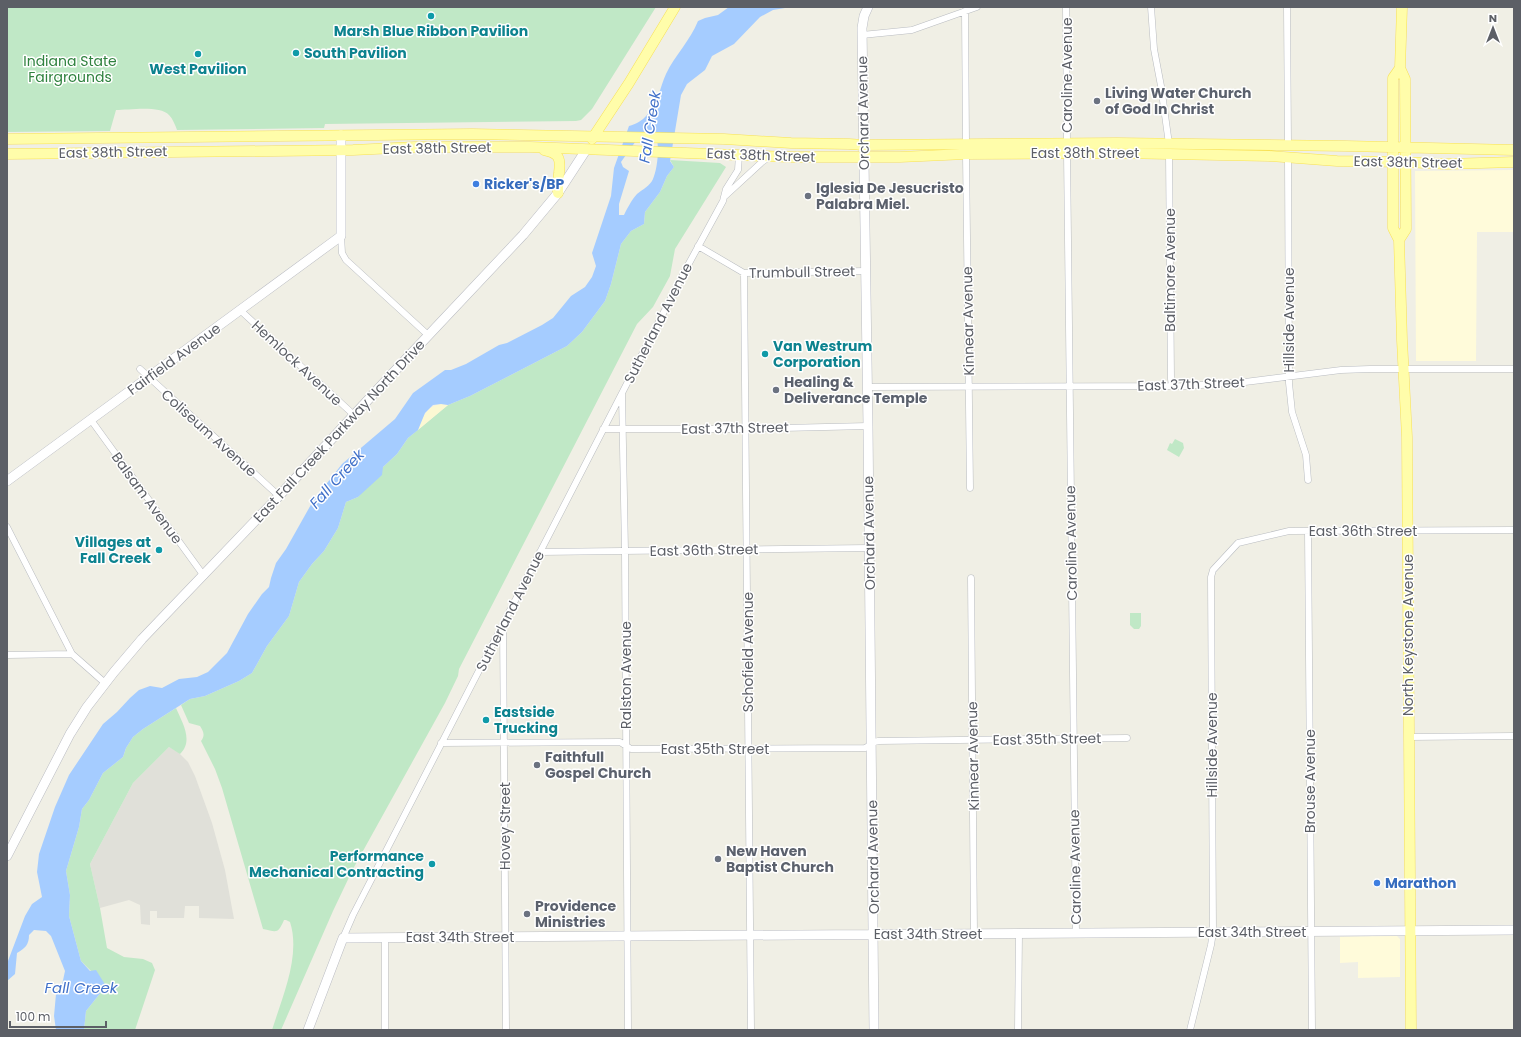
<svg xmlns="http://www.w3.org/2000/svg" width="1521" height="1037" font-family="Poppins,sans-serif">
  <rect width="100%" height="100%" fill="#f0efe5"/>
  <!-- commercial -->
  <path fill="#fffbda" d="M1514 170V232H1477L1476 361H1416L1415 171Z
    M1397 936 1400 939V977L1358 978V962L1340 963V937Z"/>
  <!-- industrial -->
  <path fill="#e0e0d9" d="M169 747 178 752 188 762 195 776 212 823 225 870 234 919 199 918V906H185L184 918H157V911H150V925L141 924 140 905 129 900 100 908 90 864 133 783Z"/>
  <!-- green -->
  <path fill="#c0e8c6" d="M7 7H656L592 109 581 120 576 121 325 124 324 128 177 130C175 125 173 119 169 115 160 105 129 110 116 110L110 131 7 132Z
    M670 160 720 163 726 167 675 249 670 276 653 307 637 324 459 669 458 676 445 703 353 869 333 911 281 1030H272C282 998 301 956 290 922L286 920H284C278 934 277 932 263 929L222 788 215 769 201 741C205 736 204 732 200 726L189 723 181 705 190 699 205 696 239 681 252 673 267 646 289 616 299 582 312 564 324 551 338 528 346 502 358 497 383 467 397 454 408 438 448 405 470 396 567 346 582 332 605 301 611 284 621 244 631 231 644 224 645 212 660 192 667 176 674 167Z
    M1175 439 1183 443 1184 448 1179 457 1167 450 1170 443 1172 444Z
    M1130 613H1141V626L1139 629H1134L1130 625Z
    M176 708C182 722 194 741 180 754L169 747 133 783 90 864 100 908 107 948 124 957 143 959 152 963 155 970 135 1030H84L86 1011 106 986 81 961 69 916 70 895 66 871 79 827 82 809 89 800 103 773 123 757 126 748 133 737 143 729Z"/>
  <!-- sand -->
  <path fill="#fcf8d3" d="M441 404 448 405 418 430C423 417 426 406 441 404Z"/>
  <!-- water -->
  <path fill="#a5ccff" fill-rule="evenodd" d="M729 7 785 8 773 10 760 17 734 44 712 56 705 70 687 84 681 95 670 161 674 167 667 176 660 192 645 212 644 224 631 231 621 244 611 284 605 301 582 332 567 346 470 396 448 405 441 404 433 405 425 413 418 430 408 438 397 454 383 467 382 475 358 497 346 502 338 528 324 551 312 564 299 582 289 616 267 646 252 673 239 681 205 696 190 699 143 729 133 737 126 748 123 757 103 773 89 800 82 809 79 827 66 871 70 895 69 916 81 961 90 971 96 970 106 986 86 1011 84 1030H56L54 1016 56 994 62 985 65 971 51 936 46 931 34 930 29 935C29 945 25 948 17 953L15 974 7 981 8 961 25 916 32 904 42 897 37 872 39 854 55 807 69 775 103 724 117 712 130 698 139 690 150 686 162 688 179 679 197 677 208 672 227 653 248 614 262 594 269 587 271 578 276 563 286 549 313 501 342 464 395 419 413 393 445 370H451L466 364 499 345 507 343 542 325 553 318 571 296 585 287 592 277 596 266 592 253 611 196 614 168 629 126C636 124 642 121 647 115 658 104 660 87 666 74 675 55 690 41 698 21L705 18 718 15ZM647 130H653C661 138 658 168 653 179 650 186 643 189 637 194 631 201 628 207 624 215H619V204L629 171 623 167 621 162 638 138 643 136Z"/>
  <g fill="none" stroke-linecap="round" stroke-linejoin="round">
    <defs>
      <path id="street" d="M1066 7 1067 143
        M1151 7 1154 49 1161 86 1169 144
        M1287 7 1288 145
        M965 11 966 144
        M862 35 912 30 977 7
        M1067 153 1076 933
        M966 154 970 488
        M1169 154 1171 379 1172 386
        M1288 158 1289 383 1292 412 1306 455 1308 480
        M724 197 762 162 769 157
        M341 236 342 253 346 260 428 335
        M698 246 744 273 866 271
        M744 273 751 1030
        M240 310 354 415
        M140 369 279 496
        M867 387 1186 386 1245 382 1341 370 1370 369H1514
        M622 394 625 551 628 1030
        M91 420 204 576
        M603 429H745L868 426
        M7 527 72 654 105 683
        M1308 531 1312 1030
        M540 552 869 548
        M971 578 974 934
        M503 624 506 1030
        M7 655 72 654
        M1409 737 1514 736
        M441 743 620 742 631 749 865 748 871 745
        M871 743 878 741 1127 738
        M343 938 353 915 687 267 723 201 726 189 738 170 739 155
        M385 1030V938
        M1018 1030 1019 933
        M1190 1030 1211 945 1213 932 1211 577 1213 570 1238 543 1289 531 1514 530"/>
      <path id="secondary" d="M868 7 864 16 862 28 868 426 874 1030
        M7 481 341 236V135
        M7 856 70 734 87 707 114 672 142 639 279 496 391 375 523 235 558 193 586 150
        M308 1030 343 938 1514 930"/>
      <path id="primary" d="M1400 68 1393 78V228L1399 240 1402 340 1407 437 1411 1030
        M7 139 472 134 724 139 791 143 849 144 864 145 1117 143 1346 146 1514 150
        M592 139 629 83 675 7
        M544 150C559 153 561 158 559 173 558 179 558 186 558 193
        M7 154 353 150 415 147H530L791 157H900L966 154 1119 153 1269 156 1337 161 1405 162 1447 164 1514 162
        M1399 240 1406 229 1405 79 1400 68 1402 7"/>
    </defs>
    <!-- street casing -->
    <use href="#street" stroke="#b9bcc1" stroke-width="7"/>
    <!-- secondary casing -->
    <use href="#secondary" stroke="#babcc3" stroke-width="10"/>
    <!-- primary casing -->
    <use href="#primary" stroke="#f8e155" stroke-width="11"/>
    <!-- street -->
    <use href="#street" stroke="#fff" stroke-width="6"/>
    <!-- secondary -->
    <use href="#secondary" stroke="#fff" stroke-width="9"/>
    <!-- primary -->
    <use href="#primary" stroke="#fffdaa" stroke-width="10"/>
  </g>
  <!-- markers -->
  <g fill="#0f9aa8" stroke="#fff" stroke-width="1.5">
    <circle cx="431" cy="16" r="4"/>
    <circle cx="296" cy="53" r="4"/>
    <circle cx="198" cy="54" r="4"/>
    <circle cx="765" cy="354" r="4"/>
    <circle cx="159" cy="550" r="4"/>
    <circle cx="486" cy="720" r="4"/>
    <circle cx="432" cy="864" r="4"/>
  </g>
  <g fill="#6b7280" stroke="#fff" stroke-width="1.5">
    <circle cx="1097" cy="101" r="4"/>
    <circle cx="808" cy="196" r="4"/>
    <circle cx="776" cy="390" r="4"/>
    <circle cx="537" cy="765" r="4"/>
    <circle cx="718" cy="859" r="4"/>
    <circle cx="527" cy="914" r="4"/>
  </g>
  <g fill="#3f7fe0" stroke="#fff" stroke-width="1.5">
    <circle cx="476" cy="184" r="4"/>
    <circle cx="1377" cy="883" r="4"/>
  </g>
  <g text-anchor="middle" stroke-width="3" stroke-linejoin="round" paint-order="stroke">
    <!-- culture labels -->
    <g font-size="14" font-weight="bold" fill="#0d838f" stroke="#fff" text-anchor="start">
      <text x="431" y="36" text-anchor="middle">Marsh Blue Ribbon Pavilion</text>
      <text x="304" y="58">South Pavilion</text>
      <text x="198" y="74" text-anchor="middle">West Pavilion</text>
      <text x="773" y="351">Van Westrum<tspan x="773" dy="16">Corporation</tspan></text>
      <text x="151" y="547" text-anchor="end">Villages at<tspan x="151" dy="16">Fall Creek</tspan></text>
      <text x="494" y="717">Eastside<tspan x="494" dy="16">Trucking</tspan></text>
      <text x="424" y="861" text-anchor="end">Performance<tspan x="424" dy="16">Mechanical Contracting</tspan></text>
    </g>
    <!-- park labels -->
    <g font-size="14" fill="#30823f" stroke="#fff">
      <text x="70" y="66">Indiana State<tspan x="70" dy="16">Fairgrounds</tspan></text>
    </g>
    <!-- street labels -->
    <g font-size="14" fill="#5c5f66" stroke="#fff">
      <text transform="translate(1067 75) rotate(-90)" y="5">Caroline Avenue</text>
      <text transform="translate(863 113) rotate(-91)" y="5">Orchard Avenue</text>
      <text transform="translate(437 148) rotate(-1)" y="5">East 38th Street</text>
      <text transform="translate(113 152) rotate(-1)" y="5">East 38th Street</text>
      <text x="1085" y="158">East 38th Street</text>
      <text transform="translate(761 155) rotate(2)" y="5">East 38th Street</text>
      <text transform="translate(1408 162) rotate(1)" y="5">East 38th Street</text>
      <text transform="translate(1170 270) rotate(-90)" y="5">Baltimore Avenue</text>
      <text transform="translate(802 272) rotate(-1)" y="5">Trumbull Street</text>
      <text transform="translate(1289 320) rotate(-90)" y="5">Hillside Avenue</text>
      <text transform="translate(968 321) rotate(-91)" y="5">Kinnear Avenue</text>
      <text transform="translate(658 323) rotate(-63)" y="5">Sutherland Avenue</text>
      <text transform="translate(174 359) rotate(-36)" y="5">Fairfield Avenue</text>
      <text transform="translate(297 363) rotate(43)" y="5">Hemlock Avenue</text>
      <text transform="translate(1191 384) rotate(-2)" y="5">East 37th Street</text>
      <text transform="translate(735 428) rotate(-1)" y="5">East 37th Street</text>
      <text transform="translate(339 431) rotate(-47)" y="5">East Fall Creek Parkway North Drive</text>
      <text transform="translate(209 433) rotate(42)" y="5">Coliseum Avenue</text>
      <text transform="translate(147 498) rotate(54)" y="5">Balsam Avenue</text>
      <text x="1363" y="536">East 36th Street</text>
      <text transform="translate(869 533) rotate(-91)" y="5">Orchard Avenue</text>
      <text transform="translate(1071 543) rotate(-91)" y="5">Caroline Avenue</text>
      <text transform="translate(704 550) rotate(-1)" y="5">East 36th Street</text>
      <text transform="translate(510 611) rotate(-63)" y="5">Sutherland Avenue</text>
      <text transform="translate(1408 635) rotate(-90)" y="5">North Keystone Avenue</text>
      <text transform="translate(748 652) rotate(-90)" y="5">Schofield Avenue</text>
      <text transform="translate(626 675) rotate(-90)" y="5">Ralston Avenue</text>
      <text transform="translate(1047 739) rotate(-1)" y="5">East 35th Street</text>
      <text transform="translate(1212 745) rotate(-90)" y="5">Hillside Avenue</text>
      <text x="715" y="754">East 35th Street</text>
      <text transform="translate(973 756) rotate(-91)" y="5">Kinnear Avenue</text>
      <text transform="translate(1310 781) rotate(-90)" y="5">Brouse Avenue</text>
      <text transform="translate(505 826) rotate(-90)" y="5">Hovey Street</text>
      <text transform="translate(873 857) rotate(-91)" y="5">Orchard Avenue</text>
      <text transform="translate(1075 867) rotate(-91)" y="5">Caroline Avenue</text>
      <text x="1252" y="937">East 34th Street</text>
      <text x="928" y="939">East 34th Street</text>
      <text x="460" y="942">East 34th Street</text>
    </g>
    <!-- worship labels -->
    <g font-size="14" font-weight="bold" fill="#5b616d" stroke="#fff" text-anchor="start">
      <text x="1105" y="98">Living Water Church<tspan x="1105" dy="16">of God In Christ</tspan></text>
      <text x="816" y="193">Iglesia De Jesucristo<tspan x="816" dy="16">Palabra Miel.</tspan></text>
      <text x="784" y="387">Healing &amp;<tspan x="784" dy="16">Deliverance Temple</tspan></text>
      <text x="545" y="762">Faithfull<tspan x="545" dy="16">Gospel Church</tspan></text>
      <text x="726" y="856">New Haven<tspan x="726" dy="16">Baptist Church</tspan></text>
      <text x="535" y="911">Providence<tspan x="535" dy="16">Ministries</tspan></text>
    </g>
    <!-- shop labels -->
    <g font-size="14" font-weight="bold" fill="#366cbe" stroke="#fff" text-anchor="start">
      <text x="484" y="189">Ricker's/BP</text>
      <text x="1385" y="888">Marathon</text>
    </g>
    <!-- water labels -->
    <g font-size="15" font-style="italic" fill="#4171c9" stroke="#fff">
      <text transform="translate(650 127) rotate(-81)" y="5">Fall Creek</text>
      <text transform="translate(337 479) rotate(-48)" y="5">Fall Creek</text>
      <text x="81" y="993">Fall Creek</text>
    </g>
  </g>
  <!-- border -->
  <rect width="1521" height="1037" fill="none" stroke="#5c5f66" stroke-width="16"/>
  <!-- north arrow -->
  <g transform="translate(1493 28)" stroke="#ffffff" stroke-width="3" paint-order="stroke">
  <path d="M0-3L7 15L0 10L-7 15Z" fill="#5c5f66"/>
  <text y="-6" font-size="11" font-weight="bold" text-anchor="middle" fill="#5c5f66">N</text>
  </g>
  <!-- scale -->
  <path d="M10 1021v6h96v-6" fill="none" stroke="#5c5f66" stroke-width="2"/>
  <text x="16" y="1021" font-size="12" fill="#5c5f66" stroke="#ffffff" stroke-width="3" paint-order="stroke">100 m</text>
</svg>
